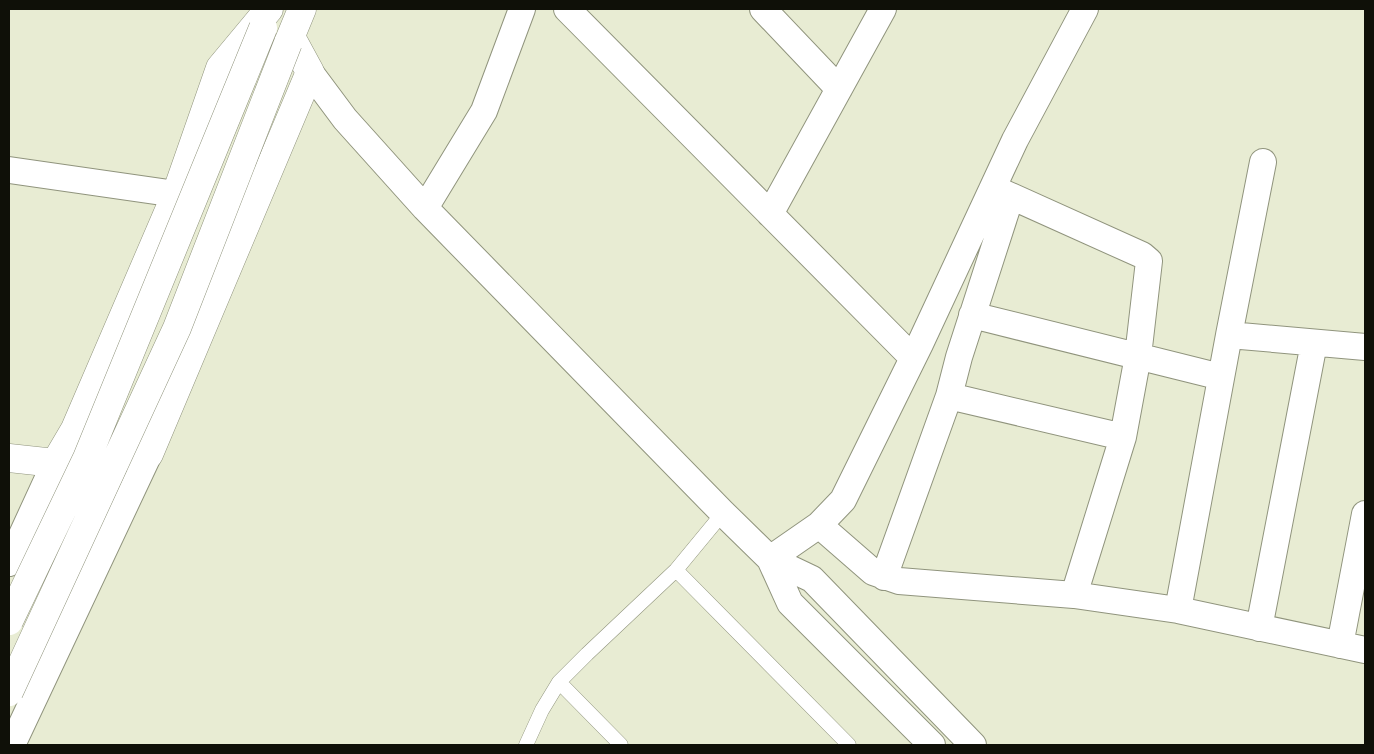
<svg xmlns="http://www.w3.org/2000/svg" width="1374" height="754" font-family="'Libre Baskerville',serif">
  <rect width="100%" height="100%" fill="#e8ecd3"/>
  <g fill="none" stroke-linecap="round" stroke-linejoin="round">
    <defs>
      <path id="lane" d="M676 570 849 745
        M559 682 621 745
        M526 745 542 710 559 682 587 654 676 570 723 513"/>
      <path id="street" d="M567 9 913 358
        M763 9 839 89
        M310 72 345 119 425 208 723 513 770 559 812 579 973 745
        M1263 162 1229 335 1365 347
        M9 170 176 194
        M993 188 1142 255 1149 261 1138 356 1123 437 1074 595
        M425 208 484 111 522 9
        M770 214 883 9
        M972 315 1221 377
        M949 396 1123 437
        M819 525 873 572 899 581 1074 595 1178 610 1365 650
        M770 559 819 525 843 500 920 344 1015 140 1085 9
        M770 559 790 603 932 745
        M9 563 55 463
        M884 577 949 396 959 357 1011 196
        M1178 610 1229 335
        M1259 628 1314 343
        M1340 645 1365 514
        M12 745 149 454"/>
      <path id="secondary" d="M288 43 302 9
        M9 458 55 463 149 454 310 72 291 37
        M55 463 75 429 176 194 220 68 269 9"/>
    </defs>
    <!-- lane casing -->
    <use href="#lane" stroke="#90947d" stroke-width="15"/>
    <!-- street casing -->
    <use href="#street" stroke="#90947d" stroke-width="28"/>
    <!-- secondary casing -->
    <use href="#secondary" stroke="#90947d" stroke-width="29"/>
    <!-- lane -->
    <use href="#lane" stroke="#fff" stroke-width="14"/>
    <!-- street -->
    <use href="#street" stroke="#fff" stroke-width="26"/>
    <!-- secondary -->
    <use href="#secondary" stroke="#fff" stroke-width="28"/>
    <defs>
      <path id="secondary-bridge" d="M9 621 87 458 263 28
        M9 692 177 328 288 43"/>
    </defs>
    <!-- secondary-bridge casing -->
    <use href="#secondary-bridge" stroke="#90947d" stroke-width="29" stroke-linecap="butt"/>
    <!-- secondary-bridge -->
    <use href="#secondary-bridge" stroke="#fff" stroke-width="28"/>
  </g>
  <!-- border -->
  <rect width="1374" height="754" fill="none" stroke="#0f1008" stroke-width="20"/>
</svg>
